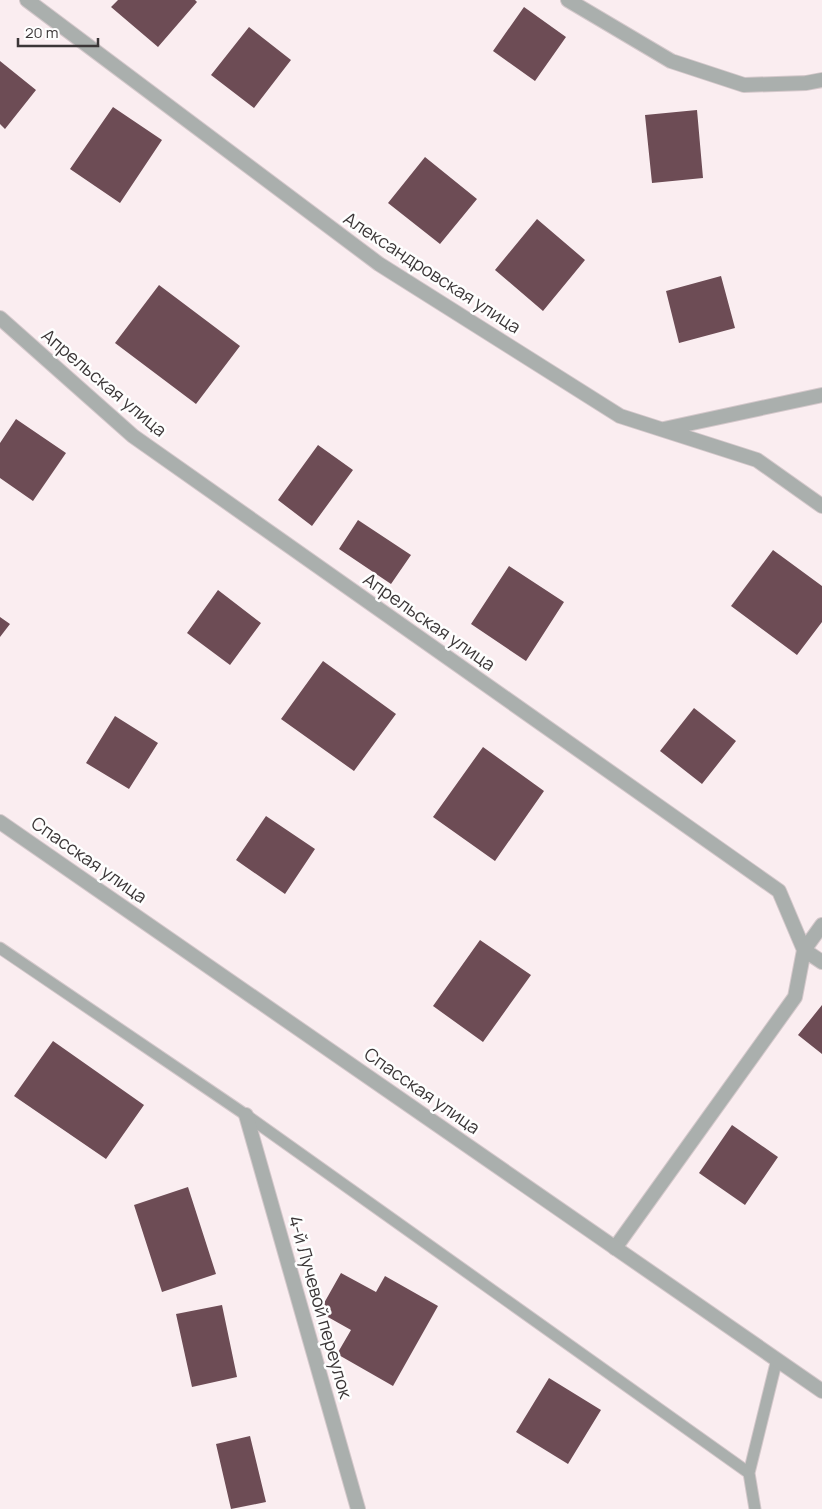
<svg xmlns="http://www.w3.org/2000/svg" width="822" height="1509" font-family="Manrope,sans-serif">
  <rect width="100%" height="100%" fill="#faedf0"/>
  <!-- building -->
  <path fill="#6d4c55" d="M118 0H195L197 2 158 47 111 7Z
    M524 7 566 37 535 81 493 51Z
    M249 27 291 60 254 108 211 75Z
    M0 61 36 90 5 129 0 124Z
    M113 107 162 140 120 203 70 169Z
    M697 110 703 178 652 183 645 115Z
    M425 157 477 199 440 244 388 203Z
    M537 219 585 260 543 311 495 270Z
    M721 276 735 328 679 343 666 291Z
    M159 285 240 346 196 404 115 343Z
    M16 419 66 453 33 501 0 478V443Z
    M318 445 353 470 312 526 278 500Z
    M358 520 411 555 391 584 339 549Z
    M773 550 822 586V622L797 655 731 606Z
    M509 566 564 602 526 661 471 624Z
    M218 590 261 623 230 665 187 633Z
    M0 617 10 624 0 637Z
    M323 661 396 714 354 771 281 719Z
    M694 708 736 741 702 784 660 751Z
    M115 716 158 743 129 789 86 763Z
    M483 747 544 791 495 861 433 817Z
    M266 816 315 849 285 894 236 860Z
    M480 940 531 975 483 1042 433 1006Z
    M822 1005V1054L798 1035Z
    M53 1041 144 1105 106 1159 14 1096Z
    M732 1125 778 1157 745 1205 699 1173Z
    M188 1187 216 1274 162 1292 134 1205Z
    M341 1273 376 1292 385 1276 438 1306 393 1386 337 1354 351 1330 319 1312Z
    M222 1305 237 1377 192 1387 176 1314Z
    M549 1378 601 1410 568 1464 516 1432Z
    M250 1436 266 1502 231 1509 216 1444Z"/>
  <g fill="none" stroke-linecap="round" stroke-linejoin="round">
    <defs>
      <path id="service" d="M0 948 246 1115 749 1473
        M755 1509 749 1473 777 1359"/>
      <path id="minor" d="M27 0 379 264 620 416 757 460 822 506
        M568 0 671 61 744 85 806 83 822 80
        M0 318 133 436 779 891 804 950 822 962
        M664 429 822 395
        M246 1115 358 1509
        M615 1248 795 997 804 950 822 925"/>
      <path id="tertiary" d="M0 822 822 1391"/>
    </defs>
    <!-- service casing -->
    <use href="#service" stroke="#d4c8cb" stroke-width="13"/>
    <!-- minor casing -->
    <use href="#minor" stroke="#d4c8cb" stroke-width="16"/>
    <!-- tertiary casing -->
    <use href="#tertiary" stroke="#d4c8cb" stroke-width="16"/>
    <!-- service -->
    <use href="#service" stroke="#aaafad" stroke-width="11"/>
    <!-- minor -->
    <use href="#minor" stroke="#aaafad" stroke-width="14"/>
    <!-- tertiary -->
    <use href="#tertiary" stroke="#aaafad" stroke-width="14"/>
  </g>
  <g text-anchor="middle" stroke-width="5" stroke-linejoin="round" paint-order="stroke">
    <!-- street labels -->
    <g font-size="18" fill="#3b3637" stroke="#fefefe">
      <text transform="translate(432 273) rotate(33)" y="6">Александровская улица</text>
      <text transform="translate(104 383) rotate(40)" y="6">Апрельская улица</text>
      <text transform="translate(429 622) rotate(35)" y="6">Апрельская улица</text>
      <text transform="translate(89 860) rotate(35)" y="6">Спасская улица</text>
      <text transform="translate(422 1091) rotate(35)" y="6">Спасская улица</text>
      <text transform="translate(320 1307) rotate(74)" y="6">4-й Лучевой переулок</text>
    </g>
  </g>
  <!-- scale -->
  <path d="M18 38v8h80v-8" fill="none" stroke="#3b3637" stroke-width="2.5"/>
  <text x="25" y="38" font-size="15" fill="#3b3637" stroke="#fefefe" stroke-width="4" paint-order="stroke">20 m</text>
</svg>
